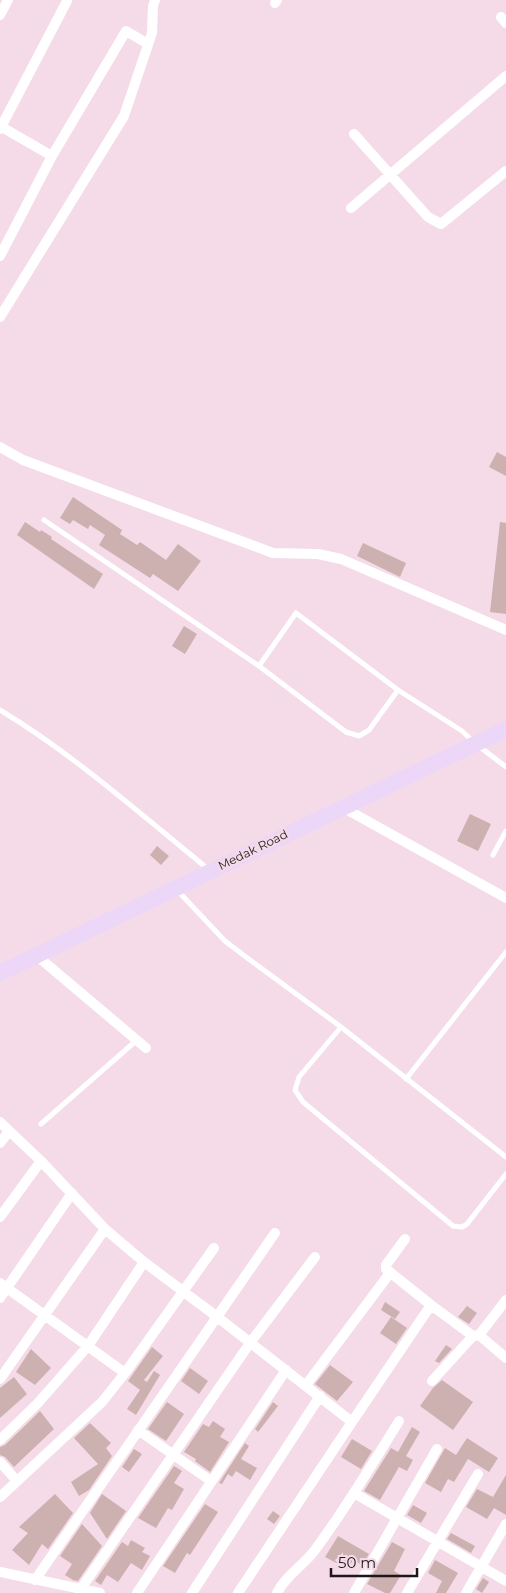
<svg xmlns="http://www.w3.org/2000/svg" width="506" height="1593" font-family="Montserrat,sans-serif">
  <rect width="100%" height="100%" fill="#f4dbe7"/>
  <!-- building -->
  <path fill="#cdb1b1" d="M497 452 506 457V476L489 467Z
    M73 497 122 530 120 534 137 545 140 542 166 560 178 544 201 561 178 591 153 574 150 578 99 545 105 535 90 525 88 529 73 520 70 524 60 518Z
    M25 522 40 532 41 530 52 537 51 539 103 574 94 589 17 535Z
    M500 522 506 523V614L490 612Z
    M363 543 406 563 400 577 357 556Z
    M184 626 197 634 185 654 172 646Z
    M470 814 491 824 478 851 457 841Z
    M157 846 169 856 161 865 150 855Z
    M385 1302 400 1312 395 1319 381 1310Z
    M467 1306 477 1313 469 1324 458 1317Z
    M391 1317 407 1328 396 1344 380 1333Z
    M446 1345 452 1349 439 1363 435 1361Z
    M152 1347 163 1356 144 1380 147 1382 154 1371 160 1375 136 1415 127 1409 140 1390 128 1381Z
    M31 1349 51 1368 35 1385 16 1372Z
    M330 1365 353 1382 337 1401 315 1384Z
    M190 1368 208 1381 199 1394 181 1381Z
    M14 1377 27 1394 0 1418V1388Z
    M442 1380 473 1402 453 1430 420 1406 433 1388Z
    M167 1402 184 1414 166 1441 148 1429Z
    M273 1402 278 1406 258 1432 255 1429Z
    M40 1411 54 1429 14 1467 5 1457 0 1455V1447L5 1445Z
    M213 1421 225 1429 220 1437 229 1442 210 1472 195 1461 196 1459 184 1452 203 1424 209 1427Z
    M90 1423 111 1443 106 1448 112 1456 89 1490 79 1496 71 1482 98 1464 74 1438Z
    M412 1427 420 1432 406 1456 413 1460 407 1471 399 1467 380 1500 364 1491 391 1448 398 1452Z
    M467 1438 498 1458 489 1472 468 1459 454 1482 448 1479 441 1492 425 1483 445 1448 456 1455Z
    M352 1439 372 1451 361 1469 341 1457Z
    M245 1443 249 1446 241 1459 257 1468 250 1480 236 1471 232 1477 228 1474 222 1484 219 1483Z
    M134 1449 142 1454 129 1472 122 1467Z
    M174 1466 182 1471 174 1483 184 1489 172 1510 168 1508 156 1528 138 1518Z
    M506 1475V1515L494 1508 487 1519 466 1507 477 1489 493 1497Z
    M55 1494 73 1513 48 1549 42 1544 29 1565 12 1550 28 1533 19 1527Z
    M102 1494 126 1511 107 1539 90 1513Z
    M205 1504 218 1512 190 1555 187 1553 175 1573 163 1566Z
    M413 1505 427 1513 421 1523 407 1515Z
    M273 1511 280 1516 274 1524 267 1519Z
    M82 1524 102 1546 78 1581 73 1580 65 1575 72 1564 60 1556Z
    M451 1533 475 1546 471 1553 447 1539Z
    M338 1536 369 1554 362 1565 353 1560 348 1569 325 1557Z
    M131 1540 145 1548 142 1552 150 1556 142 1570 131 1563 118 1582 107 1575 101 1585 95 1581 122 1542 128 1546Z
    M392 1542 405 1549 394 1571 401 1575 390 1593H385L367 1584Z
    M435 1560 458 1573 446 1593H436L442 1581 428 1573Z
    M483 1578 489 1582 482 1593 476 1589Z"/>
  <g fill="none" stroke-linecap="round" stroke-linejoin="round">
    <!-- lane -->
    <path stroke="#fff" stroke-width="5" d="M44 520 259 666 346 732 359 736 369 730 398 690 462 731 476 744 506 767
      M259 666 296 613 398 690
      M0 710C73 754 142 815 208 869
      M493 855 506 831
      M177 890 225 941 242 954 341 1027 506 1157
      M341 1027 299 1077 295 1090 303 1102 453 1226 462 1227 467 1224 506 1174
      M406 1079 506 952
      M41 1124 137 1040"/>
    <!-- street -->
    <path stroke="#fff" stroke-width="10" d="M275 3 277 0
      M0 15 8 0
      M501 17 506 23
      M0 126 52 156
      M0 129 67 1
      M354 134 428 217 441 224 506 171
      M351 208 506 76
      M0 256 52 156 126 31 148 44
      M0 317 124 116 152 33 153 6 155 0
      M0 447 23 460 273 553 318 554 341 559 506 630
      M342 807 506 898
      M36 955 146 1048
      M0 1122 41 1161 105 1229 144 1262 216 1316 352 1422 431 1305 473 1336 479 1335 483 1330 506 1300
      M0 1143 9 1131
      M0 1217 41 1161
      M405 1239 386 1265V1269L431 1305
      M0 1283 125 1373
      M0 1298 72 1193
      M479 1335 506 1358
      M0 1379 105 1229
      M432 1381 473 1336
      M306 1385 390 1273
      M138 1430 211 1481
      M0 1440 38 1403 88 1346 144 1262
      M0 1462 17 1481
      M354 1493 506 1581
      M0 1497 102 1402 125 1373 214 1248
      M0 1572 100 1593
      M35 1580 275 1233
      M80 1590 250 1343 315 1257
      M137 1593 286 1370
      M192 1593 320 1396
      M238 1593 352 1422
      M277 1593C287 1574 303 1566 315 1550 345 1509 372 1465 399 1421
      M354 1593 437 1449
      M407 1593 478 1474
      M466 1593 506 1524"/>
    <!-- primary -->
    <path stroke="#edd7f9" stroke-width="16" d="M0 973 506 729"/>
  </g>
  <g text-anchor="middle" stroke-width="4" stroke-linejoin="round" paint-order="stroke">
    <!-- street labels -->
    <g font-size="12" fill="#1f161a" stroke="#f4dbe7">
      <text transform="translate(253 850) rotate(-26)" y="4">Medak Road</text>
    </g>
  </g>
  <!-- scale -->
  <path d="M331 1568v8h86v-8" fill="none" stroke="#1f161a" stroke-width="2.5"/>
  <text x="338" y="1568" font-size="15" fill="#1f161a" stroke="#f4dbe7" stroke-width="4" paint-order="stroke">50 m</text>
</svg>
